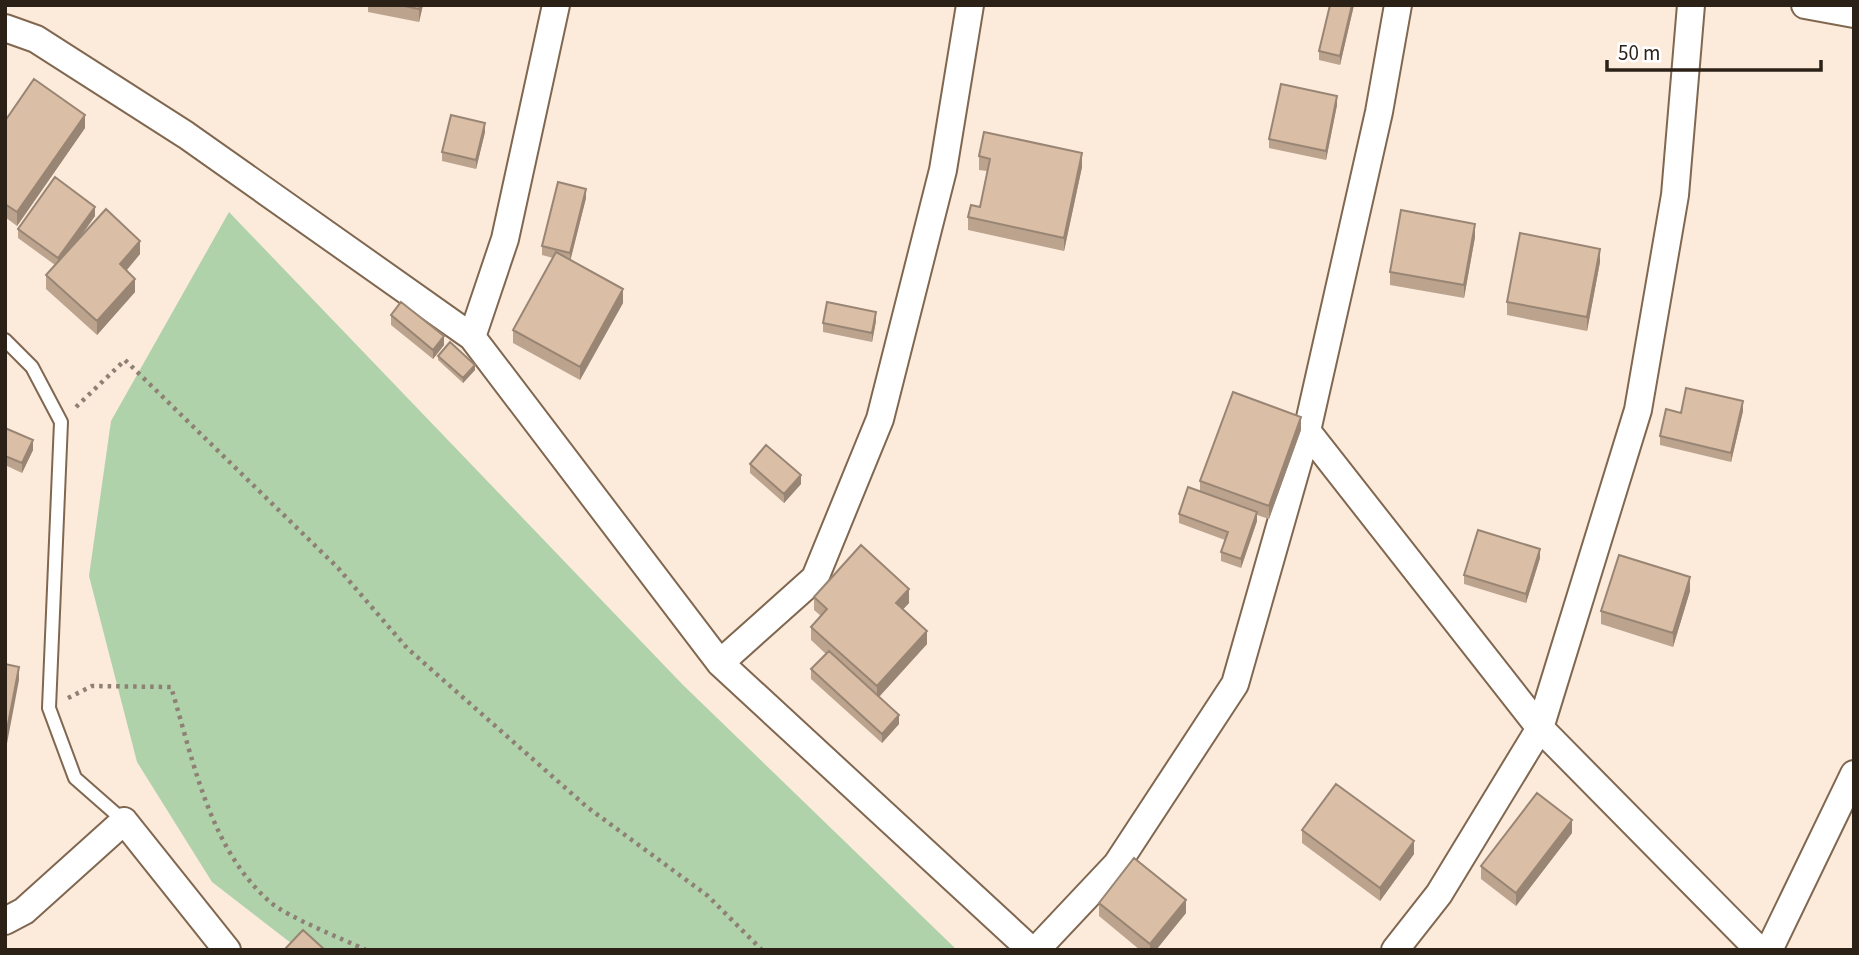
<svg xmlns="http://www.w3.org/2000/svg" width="1859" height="955" font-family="'Source Sans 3',sans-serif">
  <rect width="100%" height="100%" fill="#fceadb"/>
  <!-- green -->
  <path fill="#b0d2ab" d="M229 212 683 685 957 950H300L212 882 137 762 89 576 111 421Z"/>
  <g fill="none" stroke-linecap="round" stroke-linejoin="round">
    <defs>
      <path id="lane" d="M5 340 32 367 61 422 49 708 75 778 124 821"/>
      <path id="street" d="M1805 5 1854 14
        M5 28 36 39 186 135 472 337 720 663 1031 950
        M472 337 505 239 556 5
        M1307 431 1540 728 1759 950
        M720 663 815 578 880 419 943 170 970 5
        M5 921 24 911 124 821 227 950
        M1036 950 1117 864 1235 684 1307 431 1379 112 1398 5
        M1395 950 1439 894 1540 728 1638 410 1675 195 1691 5
        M1769 950 1854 774"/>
    </defs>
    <!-- lane casing -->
    <use href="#lane" stroke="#806750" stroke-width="16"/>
    <!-- street casing -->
    <use href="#street" stroke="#806750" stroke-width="30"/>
    <!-- path -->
    <path stroke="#8e8074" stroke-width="4.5" stroke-dasharray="3.5 5" stroke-linecap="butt" d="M76 407 125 360 338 568 407 648 587 807 708 896 762 950
      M68 698 92 686 171 687C194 762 209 848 270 902 287 917 343 939 366 950"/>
    <!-- lane -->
    <use href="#lane" stroke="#fff" stroke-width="12"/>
    <!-- street -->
    <use href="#street" stroke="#fff" stroke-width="26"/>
  </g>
  <!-- wall -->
  <path fill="#bba38e" d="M368 5H423L419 22 368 12Z
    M1354 5 1340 65 1319 60V51Z
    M1337 105 1326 160 1269 148V139Z
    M5 121 85 128 17 226 5 217Z
    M485 132 476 169 442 161V152Z
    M979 156 1082 167 1064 251 968 230V217L980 207 987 171 979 170Z
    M586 198 570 260 623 303 580 380 513 343V330L553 258 542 255V246Z
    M95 216 80 238 140 254 126 271 135 292 97 335 46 289V275L55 265 18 238V229Z
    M1475 237 1464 298 1390 285V272Z
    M1600 262 1587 331 1507 315V302Z
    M391 315 444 345 433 359 391 325Z
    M876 321 872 342 823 332V323Z
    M438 356 475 370 463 383 438 360Z
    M1743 411 1731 462 1660 445V436L1681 413Z
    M5 428 33 450 22 473 5 465Z
    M1301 430 1269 519 1257 515V521L1241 568 1221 561V552L1225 540 1179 523V514L1200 491V481Z
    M750 464 801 484 784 503 750 473Z
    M1540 558 1526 603 1464 584V575Z
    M1690 591 1673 647 1601 624V611Z
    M814 597 909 603 903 609 927 644 879 697 899 724 882 743 811 679V669L826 654 811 640V627L821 616 814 610Z
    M1302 830 1414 854 1380 901 1302 843Z
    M1572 833 1516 906 1481 879V866Z
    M1099 903 1186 913 1156 950H1140L1099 916Z"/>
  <!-- shaded-wall -->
  <path fill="#998574" d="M420 5H423L419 22V9Z
    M1352 5H1354L1340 65V56Z
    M1337 96V105L1326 160V151Z
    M85 115V128L17 226V212Z
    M485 123V132L476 169V160Z
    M1082 153V167L1064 251V238Z
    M586 189V198L570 262V253Z
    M95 207V216L58 267V258Z
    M1475 224V237L1464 298V285Z
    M140 241V254L120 278V264Z
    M1600 249V262L1587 331V317Z
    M135 279V292L97 335V321Z
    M623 289V303L580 380V367Z
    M876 312V321L872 342V333Z
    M444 336V345L433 359V350Z
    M475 365V370L463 383V378Z
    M1743 401V411L1731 462V453Z
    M1301 417V430L1269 519V506Z
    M33 440V450L22 473V463Z
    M801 475V484L784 503V494Z
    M1257 512V521L1241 568V559Z
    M1540 549V558L1526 603V594Z
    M1690 577V591L1673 647V633Z
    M909 589V603L896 617V603Z
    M927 631V644L877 699V686Z
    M19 667V680L5 754V740Z
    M899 715V724L882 743V734Z
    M1572 820V833L1516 906V893Z
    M1414 841V854L1380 901V888Z
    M1186 900V913L1156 950H1150V944Z"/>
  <!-- building -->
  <path fill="#dabea5" stroke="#998574" stroke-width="2" d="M400 5H420L419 9Z
    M1330 5H1352L1340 56 1319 51Z
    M34 79 85 115 17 212 5 204V121Z
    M1281 84 1337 96 1326 151 1269 139Z
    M451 115 485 123 476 160 442 152Z
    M984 132 1082 153 1064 238 968 217 971 205 980 207 990 159 979 156Z
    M55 177 95 207 58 258 18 229Z
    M558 182 586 189 570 253 542 246Z
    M106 209 140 241 120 264 135 279 97 321 46 275Z
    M1401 210 1475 224 1464 285 1390 272Z
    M1520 233 1600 249 1587 317 1507 302Z
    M556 252 623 289 580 367 513 330Z
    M401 302 444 336 433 350 391 315Z
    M827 302 876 312 872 333 823 323Z
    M450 342 475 365 463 378 438 356Z
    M1686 388 1743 401 1731 453 1660 436 1666 409 1681 413Z
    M1233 392 1301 417 1269 506 1200 481Z
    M5 428 33 440 22 463 5 456Z
    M766 445 801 475 784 494 750 464Z
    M1188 487 1257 512 1241 559 1221 552 1228 532 1179 514Z
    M1478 530 1540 549 1526 594 1464 575Z
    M861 545 909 589 896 603 927 631 877 686 811 627 827 609 814 597Z
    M1619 555 1690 577 1673 633 1601 611Z
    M829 651 899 715 882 734 811 669Z
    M5 664 19 667 5 740Z
    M1336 784 1414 841 1380 888 1302 830Z
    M1537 793 1572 820 1516 893 1481 866Z
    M1134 858 1186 900 1150 944 1099 903Z
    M303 930 325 950H284Z"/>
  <!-- border -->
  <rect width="1859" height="955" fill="none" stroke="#2b2117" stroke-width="14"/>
  <!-- scale -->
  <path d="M1607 60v10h214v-10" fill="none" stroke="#2b2117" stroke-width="3.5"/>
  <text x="1618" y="60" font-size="21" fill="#2b2117" stroke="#ffffff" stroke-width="5" paint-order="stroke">50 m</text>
</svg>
